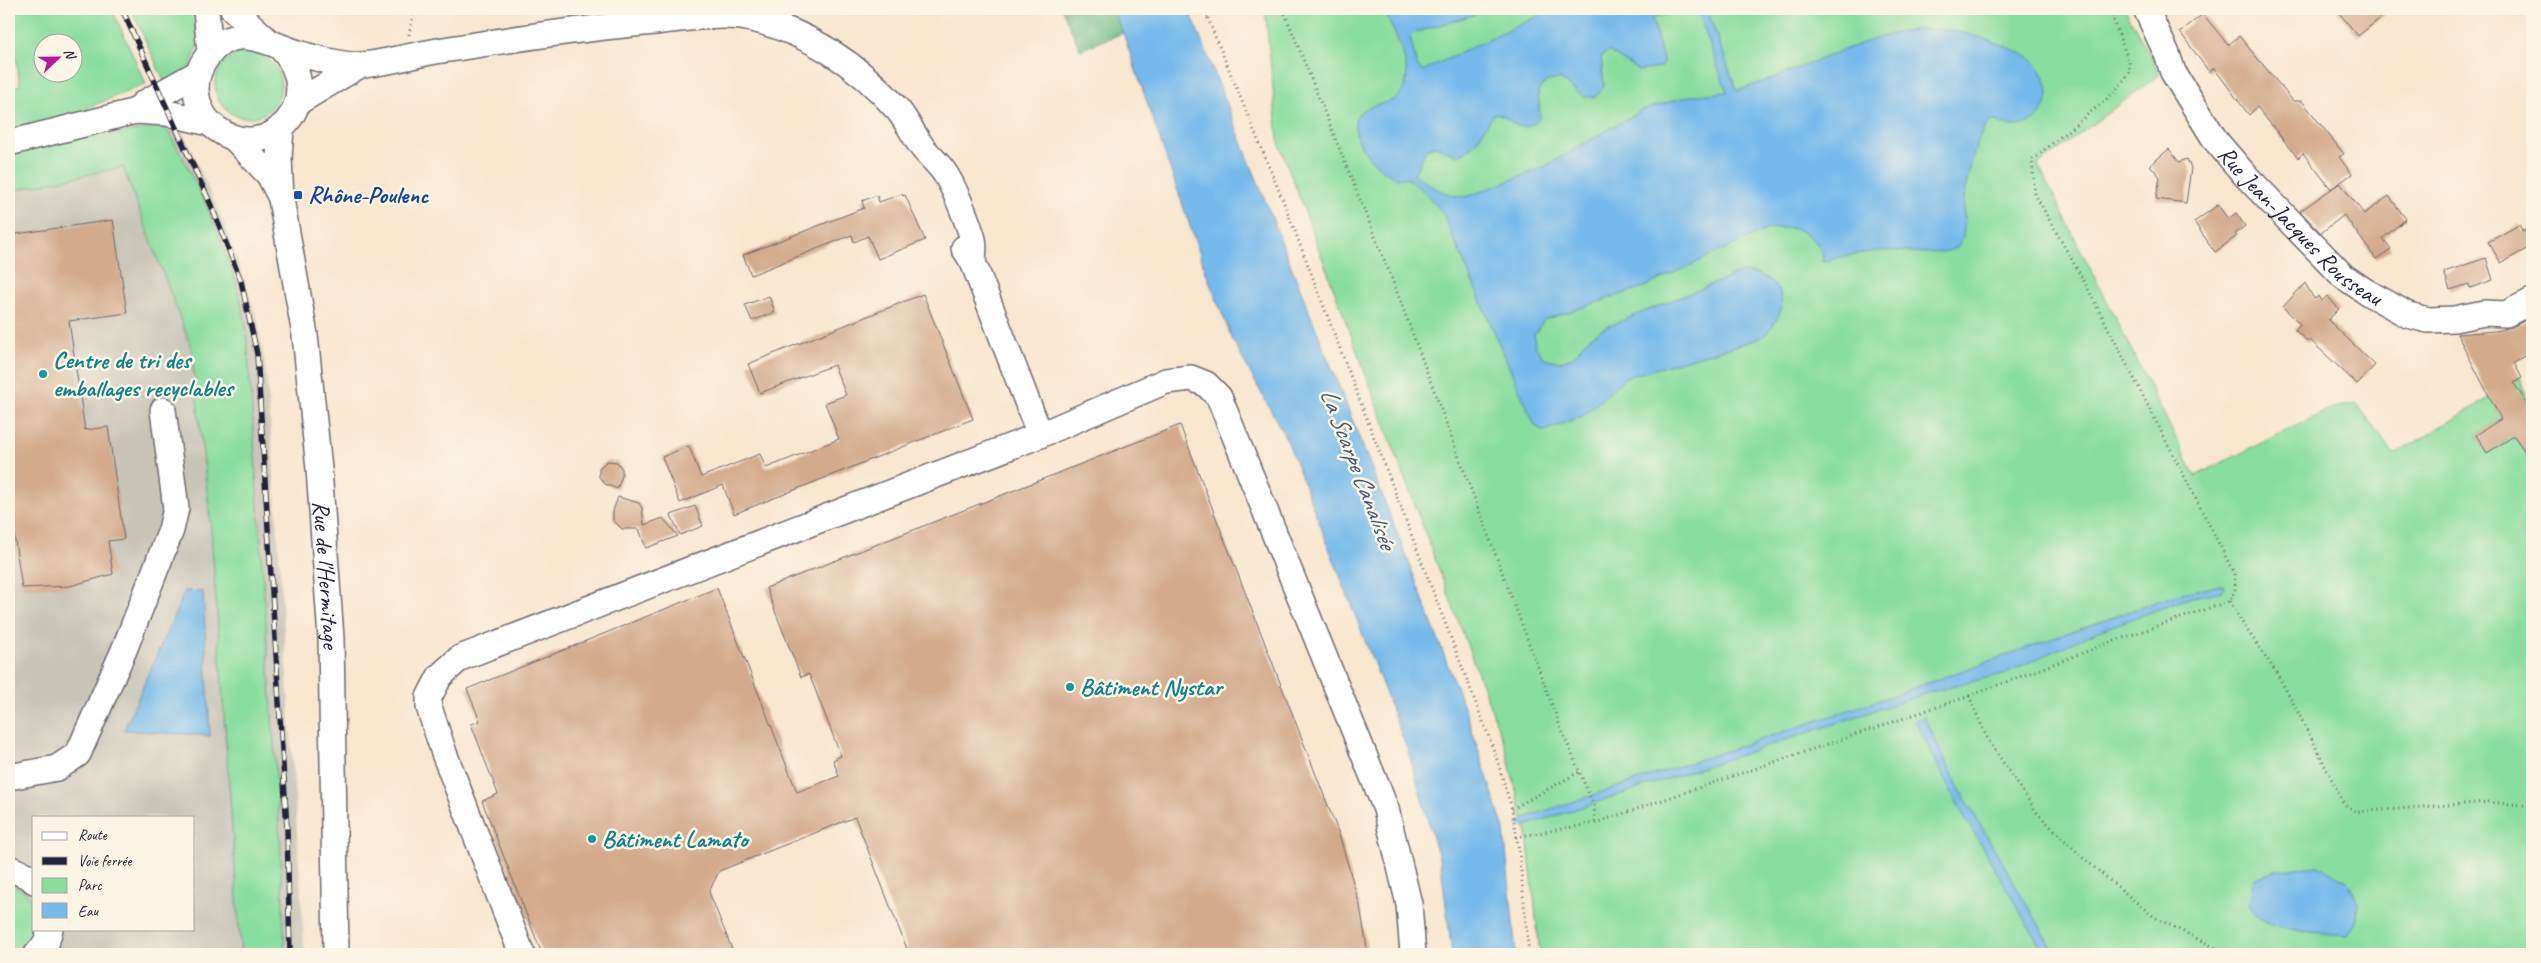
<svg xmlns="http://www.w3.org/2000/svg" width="2541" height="963" font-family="Caveat,sans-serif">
  <rect width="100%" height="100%" fill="#fcf5e5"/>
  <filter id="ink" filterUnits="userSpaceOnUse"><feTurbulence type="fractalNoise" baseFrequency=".02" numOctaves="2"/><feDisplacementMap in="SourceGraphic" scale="10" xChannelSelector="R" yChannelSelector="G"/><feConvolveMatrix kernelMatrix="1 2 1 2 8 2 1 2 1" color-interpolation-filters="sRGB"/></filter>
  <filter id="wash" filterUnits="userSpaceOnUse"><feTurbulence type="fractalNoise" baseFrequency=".0096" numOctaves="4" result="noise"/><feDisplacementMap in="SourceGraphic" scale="20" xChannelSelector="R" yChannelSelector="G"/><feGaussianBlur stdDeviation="1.12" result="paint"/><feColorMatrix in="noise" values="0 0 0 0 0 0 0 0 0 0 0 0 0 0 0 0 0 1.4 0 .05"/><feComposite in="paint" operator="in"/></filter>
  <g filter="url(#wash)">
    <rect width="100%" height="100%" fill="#f8e6cf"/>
    <!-- industrial -->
    <path fill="#c8c4b8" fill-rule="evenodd" d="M182 131 228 232 258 321 267 381 273 461 305 954H285L266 614 248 351 243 311 230 267 206 207 168 132Z
      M123 166 191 347 210 517 241 954H9V191ZM34 817H194V929H34Z"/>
    <!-- green -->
    <path fill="#89dd9f" stroke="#56806d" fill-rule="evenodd" d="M9 9H112L146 84 87 108 95 137 150 128H166C199 184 227 247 243 309 246 322 247 337 248 351L280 836 285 954H241L210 517 191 347 123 167 9 191V90L20 85 13 39 9 33ZM42 42H72V72H42Z
      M131 9H195L198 46 188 72 164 81Z
      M1265 9H2125L2160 74 2038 165 2195 476 2332 408 2357 404 2394 455 2522 378 2526 403 2476 435 2487 453 2514 436 2532 462V954H1540L1527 835 1505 746 1278 140Z
      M215 85a33 33 0 1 1 66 0a33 33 0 1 1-66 0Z
      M9 884C35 892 34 906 34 929H37C34 943 23 954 9 954Z"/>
    <!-- forest -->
    <path fill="#6ebc86" stroke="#486f60" d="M1062 9H1112L1123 33 1080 50Z"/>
    <!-- water -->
    <path fill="#76b9eb" stroke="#4c6e93" d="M1112 9H1189L1404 550 1468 718 1504 829 1516 954H1452L1441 865 1408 751 1287 440 1233 341 1208 278 1123 33Z
      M1383 9H1493L1414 33 1410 37 1417 65 1422 71 1553 9H1688L1652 18 1663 59 1662 67 1639 71 1608 51 1601 57 1604 86 1595 97H1584L1560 79 1547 81 1538 91 1540 118C1517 140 1514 116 1495 113 1486 124 1479 141 1468 150 1451 164 1440 139 1429 148 1421 154 1420 166 1414 174 1432 187 1445 196 1467 197L1542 168 1642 110 1690 96 1727 92 1697 9H1707L1737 91C1769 80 1801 67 1833 54 1863 43 1891 31 1924 29 1951 28 1977 36 2002 45 2023 53 2042 62 2047 86 2052 108 2035 126 2014 126 2007 126 1998 122 1992 120 1976 131 1966 182 1964 201 1963 215 1968 234 1958 246 1945 259 1897 249 1879 251 1860 253 1841 256 1823 262 1824 245 1805 228 1788 228 1782 227 1774 229 1768 229L1644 287 1544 320 1534 335 1535 346 1544 358 1560 362 1573 357 1588 339 1604 328 1742 272C1771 272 1794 296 1774 323 1771 327 1768 333 1764 336 1759 339 1751 341 1746 343L1626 377 1583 416 1544 431 1535 426 1443 214C1433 201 1422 188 1408 179 1404 177 1398 179 1394 177 1382 171 1372 162 1365 152 1357 140 1347 117 1365 109 1379 102 1396 105 1404 88 1414 65 1392 29 1383 9Z
      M2221 585 2225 586 2223 591 2192 597 2101 630 2003 674 1931 692 1525 826 1524 818 1891 696 2181 593Z
      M185 591 203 592 210 736 124 730Z
      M1924 717 1959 788 2056 954H2045L1961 811 1915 720Z
      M2318 866 2347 881 2359 903 2356 922 2348 935C2326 933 2274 932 2257 916 2254 913 2251 907 2249 903L2254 879 2277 870Z"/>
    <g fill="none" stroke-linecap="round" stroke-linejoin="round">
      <!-- stream -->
      <path stroke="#76b9eb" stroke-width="6" d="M1520 824 1531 820"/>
    </g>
    <g id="blocks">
      <!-- building -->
      <path fill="#d3aa8c" d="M2336 9H2392L2358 36Z
        M2203 14 2228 45 2239 36 2293 101H2302L2344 154 2339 157 2352 174 2331 189 2303 153 2298 158 2257 107 2249 115 2214 68 2209 72 2180 32Z
        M2169 149 2179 162 2187 159 2191 168 2186 203 2156 199 2160 177 2150 165Z
        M2340 183 2364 214 2389 196 2406 219 2383 238 2391 249 2376 259 2344 215 2321 233 2300 211Z
        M902 194 903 196 905 195 925 240 878 259 868 236 854 242 852 235 751 275 743 255 864 208 862 201 877 195 879 202Z
        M2218 205 2228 219 2236 213 2245 226 2235 234 2237 236 2215 252 2194 222Z
        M113 220 127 313 69 321 85 430 108 427 124 539 108 541 113 574 70 586 22 588 9 500V235Z
        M2519 225 2523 232 2532 227V246L2501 263 2488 242Z
        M2486 258 2493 280 2470 288 2469 284 2450 290 2444 272Z
        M2305 283 2314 299 2319 296 2322 301 2327 296 2339 309 2328 320 2375 365 2357 384 2310 340 2308 342 2295 330 2300 324 2283 307Z
        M923 294 973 419 734 514 723 485 680 503 662 457 689 446 701 477 760 454 766 468 839 439 825 403 846 395 834 365 760 393 748 364Z
        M769 296 775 312 752 321 745 305Z
        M2532 317V352L2514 363 2522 378 2514 383 2532 412V462L2514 436 2487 453 2476 435 2501 419 2457 334 2495 331 2512 327Z
        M1180 425 1339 834 1360 906 1368 954H909L855 817 719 871 709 892 734 954H542L482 801 498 794 471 724 480 721 467 689 717 588 797 792 839 776 833 760 841 756 809 674 801 677 766 588Z
        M607 461 617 462 622 469V476L617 489 605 484 599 477V468Z
        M618 497 639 503 642 508 644 525 663 518 678 536 646 548 639 529H622L613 520V511Z
        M695 506 703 526 680 535 671 515Z"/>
    </g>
  </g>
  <g filter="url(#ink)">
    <use href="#blocks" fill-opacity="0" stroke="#6d676f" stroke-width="1"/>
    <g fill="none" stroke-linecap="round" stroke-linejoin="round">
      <defs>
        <g id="minor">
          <path d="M206 9 210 52"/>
          <path d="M233 9 266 39"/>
          <path id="s1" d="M2146 9 2167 54 2173 72 2216 141 2245 175 2343 276 2365 291 2408 315 2428 320 2454 319 2484 313 2506 314 2532 301"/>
          <path d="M280 47C331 99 268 167 217 129 204 120 197 105 196 89 196 78 200 66 207 57 227 29 252 35 279 46 298 54 343 67 363 65 390 62 416 54 443 50 513 39 584 28 655 22 681 19 723 13 747 18 806 30 859 65 898 110 906 120 913 133 920 144 927 155 939 163 946 175 955 189 968 222 973 239 975 246 973 254 973 262"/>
          <path d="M298 102 360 65"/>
          <path d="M136 111 143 104 198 73"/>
          <path id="s2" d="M281 127 279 158 281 199 305 335 319 469 331 638 336 954"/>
          <path d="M234 138 269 175 280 196"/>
          <path d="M9 143 136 111 167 113 210 123"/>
          <path d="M964 248 973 262 1040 435"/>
          <path d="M9 777 57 768 78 754 124 650 171 530 176 508 163 410"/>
          <path d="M9 868 30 877 34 881"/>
          <path d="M37 954 46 944 50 929"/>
          <path d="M522 954 444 753 429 707V697L440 676 460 658 1040 435 1166 381 1191 378 1206 384 1219 397 1386 809 1409 904 1413 954"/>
        </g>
      </defs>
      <!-- minor casing -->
      <use href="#minor" stroke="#6d676f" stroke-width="28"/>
      <!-- path -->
      <path stroke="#6d676f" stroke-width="3" stroke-dasharray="1 4" stroke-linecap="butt" d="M1204 9 1288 213 1495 753 1512 809 1519 851 1529 954
        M1283 9 1392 279 1560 726 1594 806 1595 823
        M1207 17 1222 9
        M409 35 413 15 412 9
        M2230 601C2245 632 2269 657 2285 688 2306 726 2324 765 2344 804L2356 812 2489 802 2532 806
        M1969 696 2114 641 2230 601 2235 589 2234 573 2087 287 2035 194 2032 160 2114 93 2130 72 2129 62 2109 9
        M1512 809 1579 772
        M1516 837 1595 823 1969 696 1987 738 2037 813 2083 858 2154 917 2228 954"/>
      <!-- minor -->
      <use href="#minor" stroke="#fff" stroke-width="25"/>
      <defs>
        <path id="rail" d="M122 9 211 205 241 281 257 354 287 828 290 954"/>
      </defs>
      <!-- rail casing -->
      <use href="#rail" stroke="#22223b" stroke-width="5.5"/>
      <!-- rail -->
      <use href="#rail" stroke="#fcf5e5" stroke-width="4" stroke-dasharray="11" stroke-linecap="butt"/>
    </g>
  </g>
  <!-- markers -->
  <rect fill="#1a4fb4" stroke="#fcf5e5" stroke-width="2" x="293" y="190" width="10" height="10" rx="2.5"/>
  <g fill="#0f9aa8" stroke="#fcf5e5" stroke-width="2">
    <circle cx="43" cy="374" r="5"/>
    <circle cx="1070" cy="687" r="5"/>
    <circle cx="592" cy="839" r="5"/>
  </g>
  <g text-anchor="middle" stroke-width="5" stroke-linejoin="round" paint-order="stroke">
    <!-- transit labels -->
    <g font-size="24" font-weight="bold" fill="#164399" stroke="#fcf5e5" text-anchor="start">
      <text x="308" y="203">Rhône-Poulenc</text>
    </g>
    <!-- street labels -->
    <g font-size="24" fill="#22223b" stroke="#fcf5e5">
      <text dy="8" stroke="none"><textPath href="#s1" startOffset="270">Rue Jean-Jacques Rousseau</textPath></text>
      <text dy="8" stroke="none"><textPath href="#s2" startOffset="451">Rue de l'Hermitage</textPath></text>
    </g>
    <!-- culture labels -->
    <g font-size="24" font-weight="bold" fill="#0d838f" stroke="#fcf5e5" text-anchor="start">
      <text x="53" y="368">Centre de tri des<tspan x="53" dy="28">emballages recyclables</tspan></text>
      <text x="1080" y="695">Bâtiment Nystar</text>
      <text x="602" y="847">Bâtiment Lamato</text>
    </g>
    <!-- water labels -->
    <g font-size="25" font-style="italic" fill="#3f5779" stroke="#fcf5e5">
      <text transform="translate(1359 468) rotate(69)" y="9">La Scarpe Canalisée</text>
    </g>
  </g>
  <!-- margin -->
  <rect width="2541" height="963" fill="none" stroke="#fcf5e5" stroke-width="30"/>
  <!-- legend -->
  <rect x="32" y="816" width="162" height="115" fill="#fcf5e5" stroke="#a5a1a1"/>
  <rect x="42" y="832" width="25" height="8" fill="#ffffff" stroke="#a5a1a1"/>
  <text x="78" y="840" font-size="15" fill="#22223b">Route</text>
  <rect x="42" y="857" width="25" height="8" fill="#22223b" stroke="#a5a1a1"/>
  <text x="78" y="866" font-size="15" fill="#22223b">Voie ferrée</text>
  <rect x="42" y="878" width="25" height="15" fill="#89dd9f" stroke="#a5a1a1"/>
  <text x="78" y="890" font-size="15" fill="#22223b">Parc</text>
  <rect x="42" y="903" width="25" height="15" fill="#76b9eb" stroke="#a5a1a1"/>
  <text x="78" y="916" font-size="15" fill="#22223b">Eau</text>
  <!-- north arrow -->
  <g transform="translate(58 58) rotate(68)"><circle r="24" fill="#fcf5e5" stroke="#a5a1a1"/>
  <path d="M0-4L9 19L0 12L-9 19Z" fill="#b5179e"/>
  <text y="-8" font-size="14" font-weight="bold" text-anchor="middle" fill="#22223b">N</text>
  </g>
</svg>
